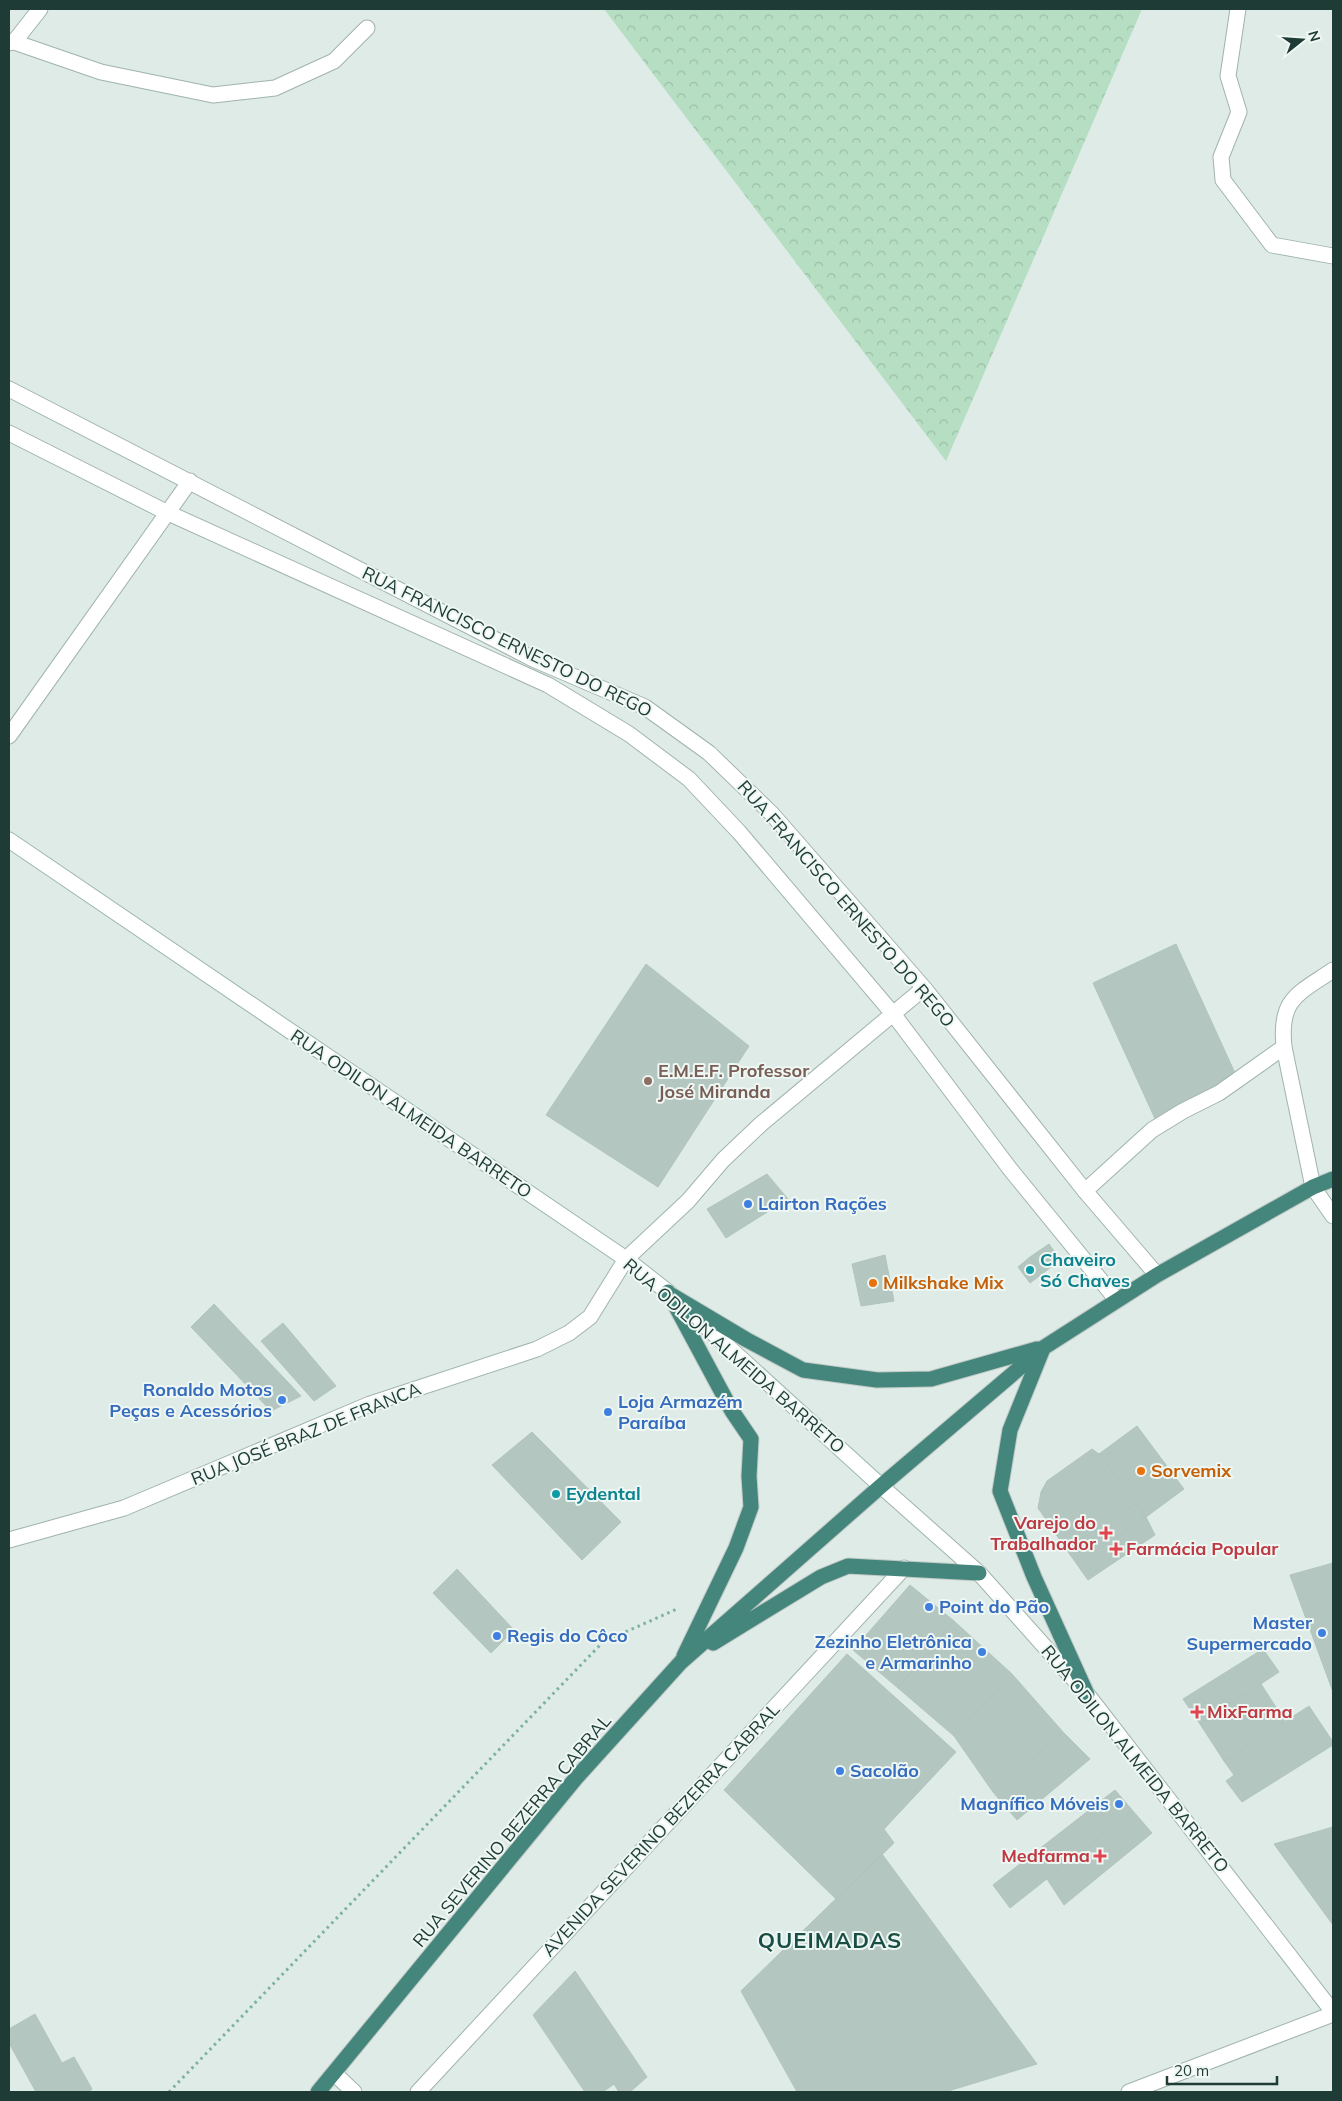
<svg xmlns="http://www.w3.org/2000/svg" width="1342" height="2101" font-family="Mulish,sans-serif">
  <defs>
    <pattern id="forest-crowns" width="20" height="18" patternUnits="userSpaceOnUse" patternTransform="scale(1.25)"><rect width="20" height="18" fill="#b5dec2"/><path d="M2 6a3 3 0 1 1 6 0M12 15a3 3 0 1 1 6 0" fill="none" stroke="#9bbfa7"/></pattern>
  </defs>
  <rect width="100%" height="100%" fill="#deebe6"/>
  <!-- forest -->
  <path fill="url(#forest-crowns)" d="M604 9H1142L946 461Z"/>
  <!-- building -->
  <path fill="#b3c6bf" stroke="#b0c5bd" d="M1176 944 1240 1084 1157 1123 1093 983Z
    M646 964 749 1046 658 1187 546 1115Z
    M767 1174 788 1199 726 1238 707 1209Z
    M1049 1244 1060 1260 1042 1274 1030 1257Z
    M885 1255 894 1301 861 1306 852 1264Z
    M1030 1257 1042 1274 1030 1283 1018 1267Z
    M214 1304 301 1396 271 1411 191 1327Z
    M283 1323 336 1386 314 1401 261 1341Z
    M1137 1426 1184 1489 1146 1517 1099 1454Z
    M532 1432 621 1522 582 1560 492 1465Z
    M1092 1449 1099 1454 1136 1504 1066 1549 1038 1508 1041 1492 1047 1481Z
    M1136 1504 1146 1517 1076 1563 1066 1549Z
    M1146 1517 1155 1535 1088 1580 1076 1563Z
    M1333 1563V1692L1290 1575Z
    M457 1569 514 1630 491 1653 433 1593Z
    M910 1585 954 1621 898 1688 853 1650Z
    M954 1621 1012 1674 954 1736 898 1688Z
    M1263 1649 1279 1672 1200 1724 1183 1699Z
    M847 1654 956 1752 884 1829 894 1843 836 1899 724 1790Z
    M1012 1674 1063 1732 993 1792 954 1736Z
    M1261 1684 1285 1721 1224 1761 1200 1724Z
    M1309 1706 1333 1742V1745L1242 1802 1226 1781 1234 1775 1224 1761Z
    M1063 1732 1090 1759 1017 1820 993 1792Z
    M1115 1790 1133 1811 1010 1908 993 1885Z
    M1133 1811 1152 1833 1064 1905 1047 1879Z
    M1333 1827V1925L1274 1844Z
    M882 1854 1037 2064 945 2092H797L741 1991Z
    M575 1971 647 2077 630 2092H619L614 2084 603 2092H585L533 2015Z
    M35 2014 62 2063 74 2057 92 2089 89 2092H36L9 2043V2029Z"/>
  <g fill="none" stroke-linecap="round" stroke-linejoin="round">
    <defs>
      <path id="service" d="M1313 1187 1333 1216
        M1085 1191 1152 1130 1183 1111 1219 1093 1284 1047"/>
      <path id="minor" d="M1238 9 1228 76 1239 112 1221 157 1223 180 1272 245 1333 256
        M14 42 101 72 213 95 275 88 334 61 367 28
        M9 43 14 42 40 9
        M9 389 533 659 645 707 709 753 772 814 924 988 1085 1191 1157 1275
        M9 433 166 512 548 685 629 734 689 779 739 832 894 1015 1010 1169 1116 1299
        M9 736 190 481
        M1313 1187 1284 1047C1279 998 1298 994 1333 970
        M9 1540 124 1508 370 1404 537 1349 569 1333 590 1317 626 1259 688 1201 723 1160 761 1124 924 988
        M335 2074 354 2092
        M418 2092 904 1568
        M1129 2092 1333 2014"/>
      <path id="tertiary" d="M881 1486 979 1573 1087 1694 1333 2012"/>
      <path id="secondary" d="M9 840 626 1259 668 1292 881 1486"/>
      <path id="trunk" d="M668 1292 732 1411 751 1439 749 1476 751 1507 736 1548 684 1656
        M668 1293 747 1340 803 1370 877 1380 931 1379 1037 1349
        M1042 1351 1010 1430 1000 1491 1034 1577 1087 1694
        M713 1643 821 1577 848 1566 979 1573
        M318 2092 576 1778 681 1662 881 1486 1043 1348 1157 1275 1313 1187 1333 1179"/>
    </defs>
    <!-- service casing -->
    <use href="#service" stroke="#a1b3ad" stroke-width="17"/>
    <!-- minor casing -->
    <use href="#minor" stroke="#a1b3ad" stroke-width="17"/>
    <!-- tertiary casing -->
    <use href="#tertiary" stroke="#a1b3ad" stroke-width="17"/>
    <!-- secondary casing -->
    <use href="#secondary" stroke="#9cb7af" stroke-width="17"/>
    <!-- trunk casing -->
    <use href="#trunk" stroke="#c0c8c6" stroke-width="17"/>
    <!-- path -->
    <path stroke="#7cb1a3" stroke-width="3" stroke-dasharray="2.5 4" stroke-linecap="butt" d="M169 2092 603 1642 677 1609"/>
    <!-- service -->
    <use href="#service" stroke="#fff" stroke-width="15"/>
    <!-- minor -->
    <use href="#minor" stroke="#fff" stroke-width="15"/>
    <!-- tertiary -->
    <use href="#tertiary" stroke="#fff" stroke-width="15"/>
    <!-- secondary -->
    <use href="#secondary" stroke="#fff" stroke-width="15"/>
    <!-- trunk -->
    <use href="#trunk" stroke="#44867b" stroke-width="15"/>
  </g>
  <!-- markers -->
  <circle fill="#8d6e63" stroke="#eef7f3" stroke-width="2" cx="648" cy="1081" r="5"/>
  <g fill="#3f7fe0" stroke="#eef7f3" stroke-width="2">
    <circle cx="748" cy="1204" r="5"/>
    <circle cx="282" cy="1400" r="5"/>
    <circle cx="608" cy="1412" r="5"/>
    <circle cx="929" cy="1607" r="5"/>
    <circle cx="1322" cy="1633" r="5"/>
    <circle cx="497" cy="1636" r="5"/>
    <circle cx="982" cy="1652" r="5"/>
    <circle cx="840" cy="1771" r="5"/>
    <circle cx="1119" cy="1804" r="5"/>
  </g>
  <g fill="#0f9aa8" stroke="#eef7f3" stroke-width="2">
    <circle cx="1030" cy="1270" r="5"/>
    <circle cx="556" cy="1494" r="5"/>
  </g>
  <g fill="#e8710a" stroke="#eef7f3" stroke-width="2">
    <circle cx="873" cy="1283" r="5"/>
    <circle cx="1141" cy="1471" r="5"/>
  </g>
  <g fill="#e0444e" stroke="#eef7f3" stroke-width="2">
    <path d="M1103.5 1525.5h5v5h5v5h-5v5h-5v-5h-5v-5h5z"/>
    <path d="M1113.5 1541.5h5v5h5v5h-5v5h-5v-5h-5v-5h5z"/>
    <path d="M1194.5 1704.5h5v5h5v5h-5v5h-5v-5h-5v-5h5z"/>
    <path d="M1097.5 1848.5h5v5h5v5h-5v5h-5v-5h-5v-5h5z"/>
  </g>
  <g text-anchor="middle" stroke-width="4" stroke-linejoin="round" paint-order="stroke">
    <!-- street labels -->
    <g font-size="18" fill="#1e3b35" stroke="#eef7f3">
      <text transform="translate(507 642) rotate(26)" y="6">RUA FRANCISCO ERNESTO DO REGO</text>
      <text transform="translate(846 904) rotate(49)" y="6">RUA FRANCISCO ERNESTO DO REGO</text>
      <text transform="translate(411 1114) rotate(34)" y="6">RUA ODILON ALMEIDA BARRETO</text>
      <text transform="translate(734 1356) rotate(41)" y="6">RUA ODILON ALMEIDA BARRETO</text>
      <text transform="translate(306 1434) rotate(-22)" y="6">RUA JOSÉ BRAZ DE FRANCA</text>
      <text transform="translate(1135 1759) rotate(51)" y="6">RUA ODILON ALMEIDA BARRETO</text>
      <text transform="translate(661 1830) rotate(-47)" y="6">AVENIDA SEVERINO BEZERRA CABRAL</text>
      <text transform="translate(512 1831) rotate(-50)" y="6">RUA SEVERINO BEZERRA CABRAL</text>
    </g>
    <!-- education labels -->
    <g font-size="18" font-weight="bold" fill="#785e54" stroke="#eef7f3" text-anchor="start">
      <text x="658" y="1077">E.M.E.F. Professor<tspan x="658" dy="21">José Miranda</tspan></text>
    </g>
    <!-- shop labels -->
    <g font-size="18" font-weight="bold" fill="#366cbe" stroke="#eef7f3" text-anchor="start">
      <text x="758" y="1210">Lairton Rações</text>
      <text x="272" y="1396" text-anchor="end">Ronaldo Motos<tspan x="272" dy="21">Peças e Acessórios</tspan></text>
      <text x="618" y="1408">Loja Armazém<tspan x="618" dy="21">Paraíba</tspan></text>
      <text x="939" y="1613">Point do Pão</text>
      <text x="1312" y="1629" text-anchor="end">Master<tspan x="1312" dy="21">Supermercado</tspan></text>
      <text x="507" y="1642">Regis do Côco</text>
      <text x="972" y="1648" text-anchor="end">Zezinho Eletrônica<tspan x="972" dy="21">e Armarinho</tspan></text>
      <text x="850" y="1777">Sacolão</text>
      <text x="1109" y="1810" text-anchor="end">Magnífico Móveis</text>
    </g>
    <!-- culture labels -->
    <g font-size="18" font-weight="bold" fill="#0d838f" stroke="#eef7f3" text-anchor="start">
      <text x="1040" y="1266">Chaveiro<tspan x="1040" dy="21">Só Chaves</tspan></text>
      <text x="566" y="1500">Eydental</text>
    </g>
    <!-- food labels -->
    <g font-size="18" font-weight="bold" fill="#c56008" stroke="#eef7f3" text-anchor="start">
      <text x="883" y="1289">Milkshake Mix</text>
      <text x="1151" y="1477">Sorvemix</text>
    </g>
    <!-- health labels -->
    <g font-size="18" font-weight="bold" fill="#be3a42" stroke="#eef7f3" text-anchor="end">
      <text x="1096" y="1529">Varejo do<tspan x="1096" dy="21">Trabalhador</tspan></text>
      <text x="1126" y="1555" text-anchor="start">Farmácia Popular</text>
      <text x="1207" y="1718" text-anchor="start">MixFarma</text>
      <text x="1090" y="1862">Medfarma</text>
    </g>
    <!-- district labels -->
    <g font-size="22" font-weight="bold" letter-spacing="1" fill="#194e44" stroke="#eef7f3">
      <text x="830" y="1948">QUEIMADAS</text>
    </g>
  </g>
  <!-- border -->
  <rect width="1342" height="2101" fill="none" stroke="#1e3b35" stroke-width="20"/>
  <!-- north arrow -->
  <g transform="translate(1302 40) rotate(73)" stroke="#eef7f3" stroke-width="4" paint-order="stroke">
  <path d="M0-4L9 19L0 12L-9 19Z" fill="#1e3b35"/>
  <text y="-8" font-size="14" font-weight="bold" text-anchor="middle" fill="#1e3b35">N</text>
  </g>
  <!-- scale -->
  <path d="M1167 2076v8h110v-8" fill="none" stroke="#1e3b35" stroke-width="2.5"/>
  <text x="1174" y="2076" font-size="15" fill="#1e3b35" stroke="#eef7f3" stroke-width="4" paint-order="stroke">20 m</text>
</svg>
